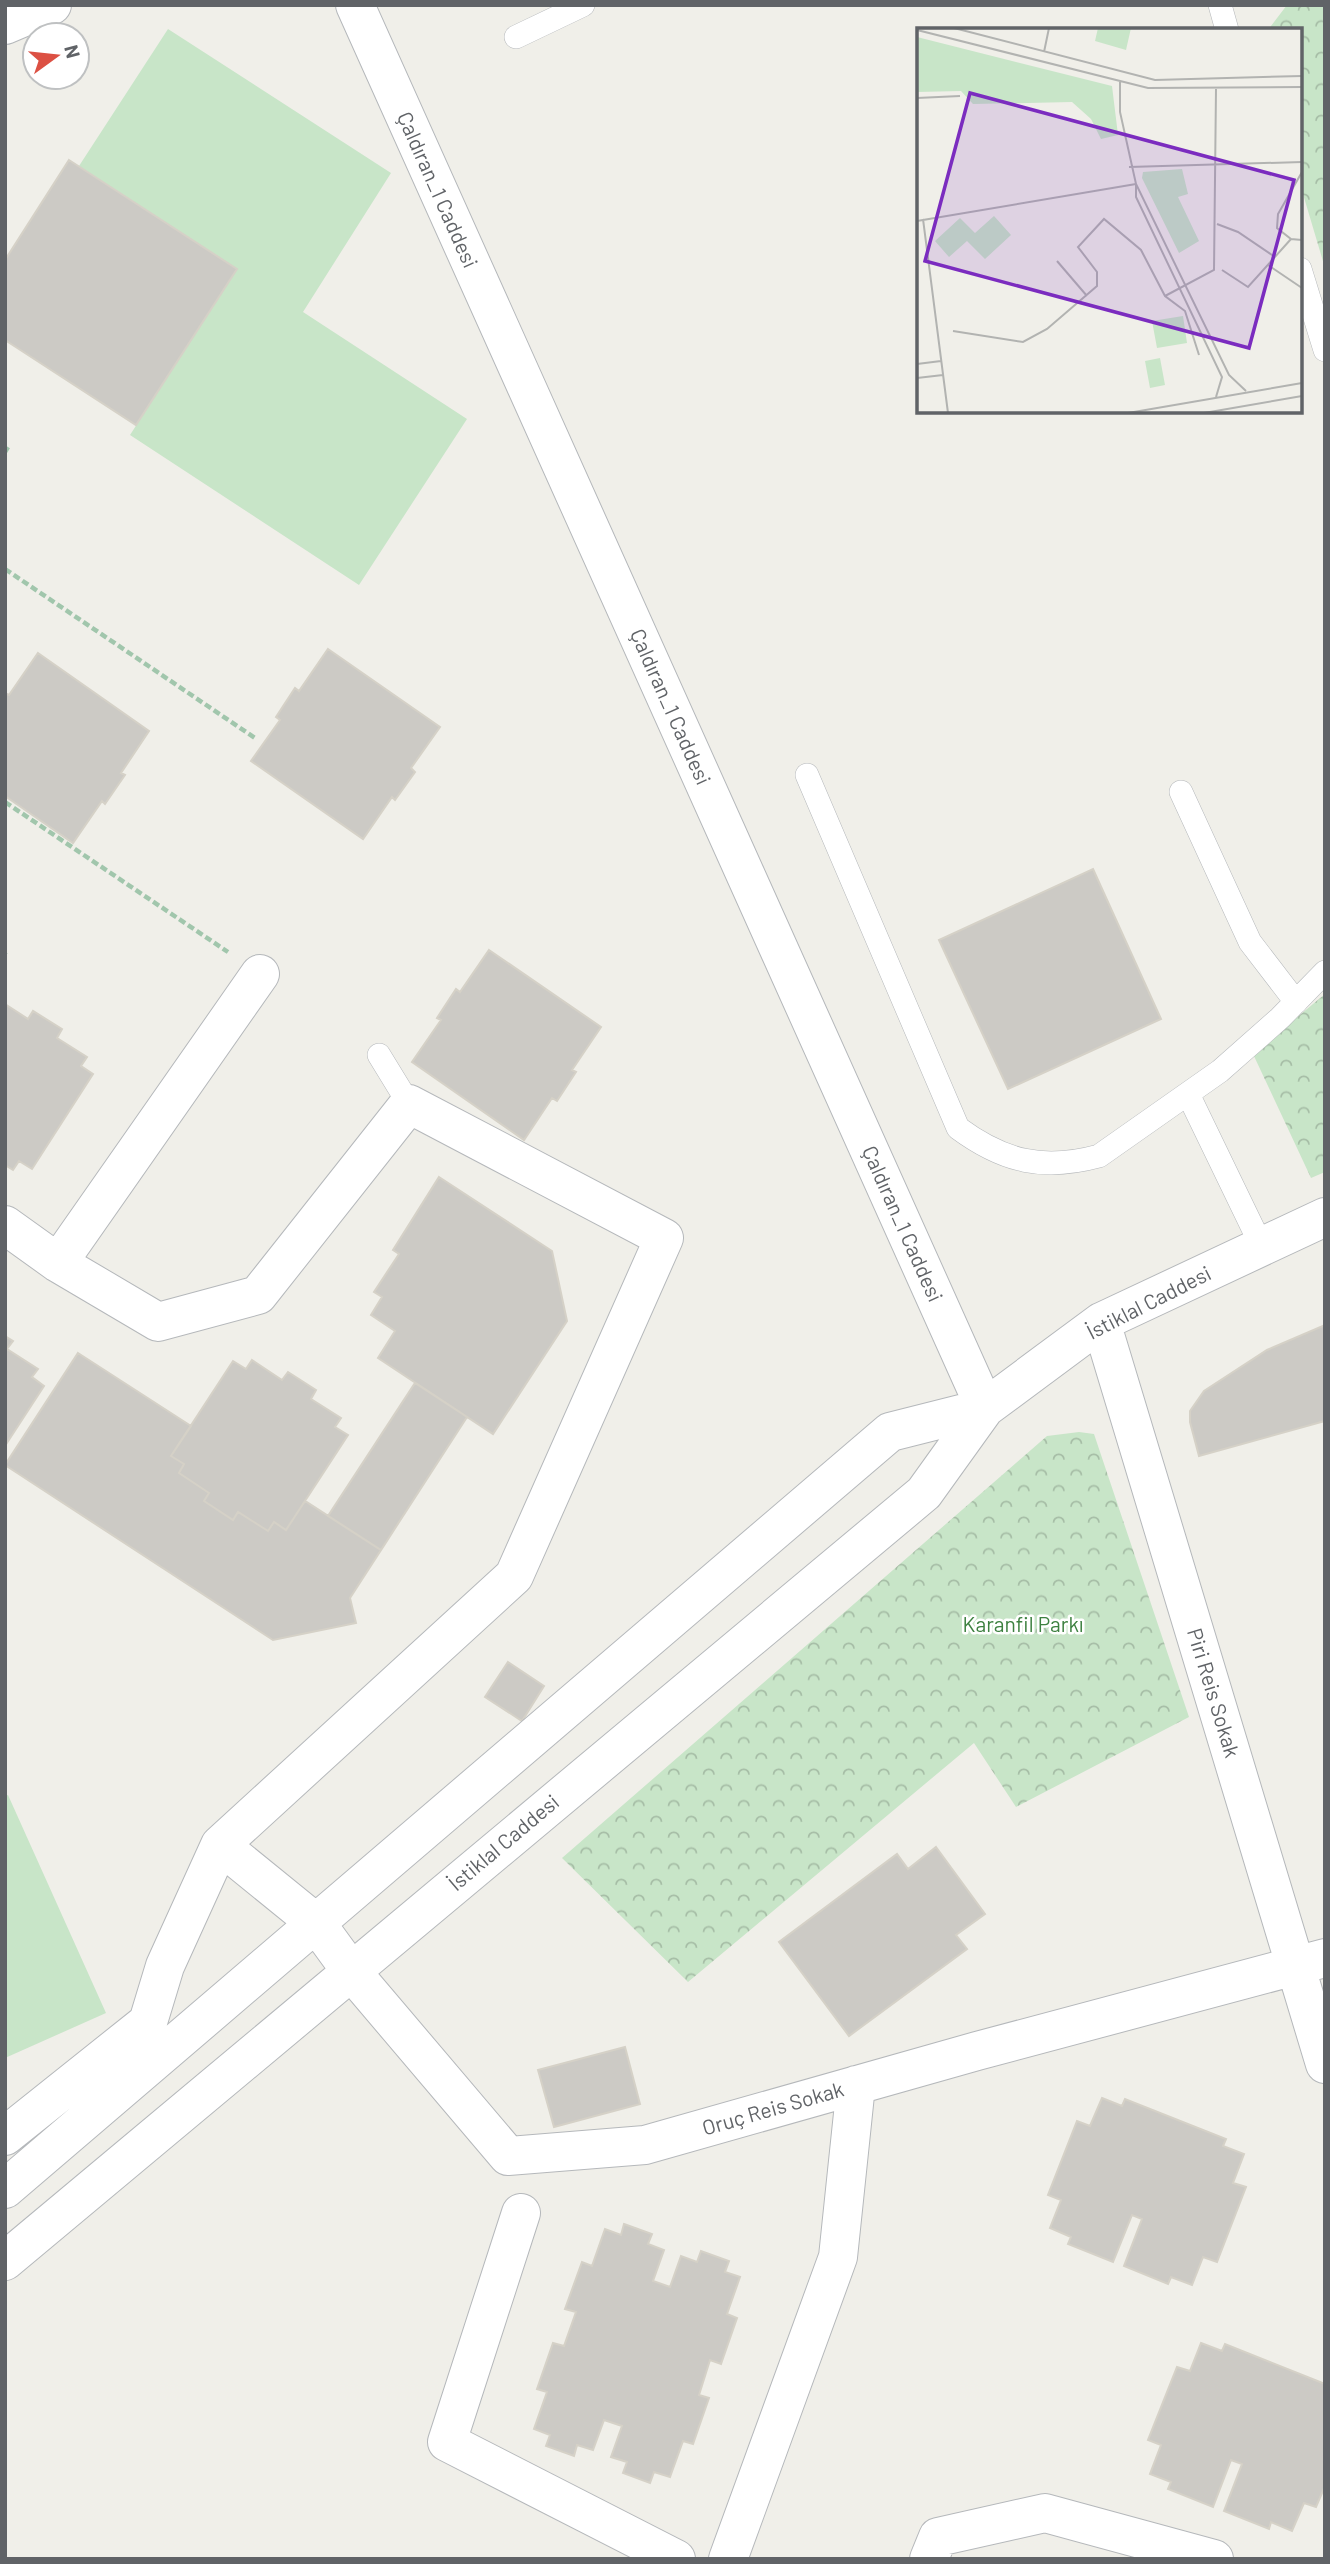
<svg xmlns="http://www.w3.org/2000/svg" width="1330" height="2564" font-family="Barlow,sans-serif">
  <defs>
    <pattern id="park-crowns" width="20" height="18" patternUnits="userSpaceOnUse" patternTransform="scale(1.75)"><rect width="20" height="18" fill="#c8e5c8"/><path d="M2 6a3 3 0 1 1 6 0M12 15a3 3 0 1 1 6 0" fill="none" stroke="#a6bda6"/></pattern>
  </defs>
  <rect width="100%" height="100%" fill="#f0efe9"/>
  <!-- park -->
  <path fill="url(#park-crowns)" d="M1287 5H1325V268L1300 184V30H1268Z
    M1325 994V1172L1311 1178 1253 1054Z
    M1079 1432 1094 1434 1189 1717 1016 1807 974 1743 688 1982 562 1858 1047 1436Z"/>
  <!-- pitch -->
  <path fill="#c8e5c8" d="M168 29 391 173 303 312 467 419 359 585 130 435 237 269 79 166Z
    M8 1795 106 2013 5 2058V1796Z"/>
  <!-- building -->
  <path fill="#cccac5" stroke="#d5d1c7" stroke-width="2" d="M69 160 237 269 136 425 5 340V260Z
    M328 649 440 727 411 768 415 772 395 800 392 797 363 839 251 761 280 720 276 717 295 688 299 691Z
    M38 653 149 731 121 773 125 775 105 804 102 801 73 843 5 796V693L9 695Z
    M1093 869 1161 1019 1008 1089 939 940Z
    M489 950 601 1027 572 1070 576 1072 557 1101 552 1098 524 1140 412 1062 441 1020 437 1018 456 989 460 992Z
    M5 1004 28 1019 33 1011 62 1029 57 1038 87 1057 81 1066 93 1074 32 1169 19 1161 13 1170 5 1165Z
    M439 1177 552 1251 567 1321 493 1434 378 1358 395 1331 371 1315 382 1297 374 1292 399 1254 393 1250Z
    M1325 1325V1421L1199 1456 1190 1422V1411L1204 1391 1267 1350Z
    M5 1336 13 1341 7 1349 38 1369 32 1377 44 1386 5 1446Z
    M78 1353 191 1426 171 1456 184 1464 179 1473 209 1493 204 1501 233 1520 238 1512 268 1531 274 1522 286 1530 305 1501 381 1550 350 1598 356 1623 273 1640 5 1465Z
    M252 1360 282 1380 288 1372 316 1390 311 1399 341 1418 335 1427 348 1435 286 1530 274 1522 268 1531 238 1512 233 1520 204 1501 209 1493 179 1473 184 1464 171 1456 233 1361 246 1369Z
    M415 1383 467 1417 381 1550 328 1516Z
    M508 1662 544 1686 522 1721 485 1697Z
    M936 1847 985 1914 956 1935 967 1949 849 2036 779 1942 897 1854 908 1869Z
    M625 2047 640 2104 554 2127 538 2070Z
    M1102 2098 1122 2106 1125 2099 1226 2139 1223 2146 1244 2154 1233 2183 1246 2187 1217 2262 1203 2257 1192 2285 1171 2277 1168 2284 1124 2266 1142 2219 1132 2215 1113 2262 1068 2244 1071 2237 1050 2228 1061 2200 1048 2195 1077 2121 1090 2126Z
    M624 2224 652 2234 648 2244 664 2250 653 2281 670 2287 681 2256 697 2262 701 2251 729 2261 725 2272 740 2277 727 2314 737 2318 721 2364 710 2360 699 2395 709 2398 693 2444 683 2441 670 2477 654 2472 650 2483 623 2473 627 2462 611 2457 622 2426 604 2420 593 2450 577 2445 574 2456 546 2446 550 2435 534 2429 547 2392 537 2389 553 2343 564 2346 576 2312 565 2309 582 2262 592 2266 605 2229 621 2235Z
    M1201 2343 1222 2351 1225 2344 1325 2384V2486L1316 2507 1304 2503 1292 2531 1271 2522 1269 2529 1224 2511 1242 2464 1231 2460 1213 2507 1168 2489 1171 2482 1150 2474 1161 2445 1148 2440 1177 2367 1190 2371Z"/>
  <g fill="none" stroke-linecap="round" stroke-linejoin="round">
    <defs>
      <path id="service" d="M1220 5 1227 30
        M516 37 583 5
        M1300 269 1325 350
        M807 775 958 1128C1004 1162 1044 1171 1099 1156L1220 1071 1280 1018 1325 972
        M1181 792 1250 942 1296 1002
        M379 1055 409 1104
        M1188 1094 1262 1247"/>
      <path id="minor" d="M355 5 985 1408
        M5 25 52 5
        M5 1225 58 1263 158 1322 258 1295 409 1104 664 1238 514 1576 220 1845 165 1966 148 2022 5 2136
        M58 1263 260 974
        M1101 1322 1325 2064
        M220 1845 316 1923 351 1971 508 2156 645 2145 977 2051 1325 1958
        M5 2189 890 1432 985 1408
        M521 2213 447 2442 676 2559
        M5 2261 924 1493 985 1408 1101 1322 1325 1217
        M728 2559 838 2257 856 2085
        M929 2559 938 2537 1045 2513 1214 2559"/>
    </defs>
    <!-- service casing -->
    <use href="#service" stroke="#b5b8bb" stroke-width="24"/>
    <!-- minor casing -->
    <use href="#minor" stroke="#b5b8bb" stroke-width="40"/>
    <!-- path -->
    <path stroke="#a1c6ac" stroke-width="4.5" stroke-dasharray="7 3.5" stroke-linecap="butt" d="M5 452 8 447
      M5 569 255 738
      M5 802 228 952
      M5 954 6 955"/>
    <!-- service -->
    <use href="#service" stroke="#fff" stroke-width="23"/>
    <!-- minor -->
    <use href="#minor" stroke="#fff" stroke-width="38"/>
  </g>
  <g text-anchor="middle" stroke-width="5" stroke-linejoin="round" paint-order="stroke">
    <!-- street labels -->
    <g font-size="21" fill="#606367" stroke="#fff">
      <text transform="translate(437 190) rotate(66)" y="7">Çaldıran_1 Caddesi</text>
      <text transform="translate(670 707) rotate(66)" y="7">Çaldıran_1 Caddesi</text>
      <text transform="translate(902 1224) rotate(66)" y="7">Çaldıran_1 Caddesi</text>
      <text transform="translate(1149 1303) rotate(-27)" y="7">İstiklal Caddesi</text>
      <text transform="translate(1213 1693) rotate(73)" y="7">Piri Reis Sokak</text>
      <text transform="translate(504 1843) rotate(-40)" y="7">İstiklal Caddesi</text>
      <text transform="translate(773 2109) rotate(-16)" y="7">Oruç Reis Sokak</text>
    </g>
    <!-- park labels -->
    <g font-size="21" fill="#3d8140" stroke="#fff">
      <text x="1023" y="1632">Karanfil Parkı</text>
    </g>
  </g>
  <!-- overview -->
  <g transform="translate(917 28)">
    <rect width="385" height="385" fill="#f0efe9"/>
    <path d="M0 9 195 58 201 107 184 111 174 91 155 74 56 76 44 63 0 64ZM265 141 271 166 261 169 282 213 262 225 225 150 226 144Z" fill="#c8e5c8"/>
    <path d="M181 0H214L209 22 178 13ZM77 188 94 207 68 231 50 213 32 229 18 213 43 190 58 205ZM266 288 270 315 240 320 235 293ZM243 330 248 357 233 360 228 333Z" fill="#c8e5c8"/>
    <path fill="none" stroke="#b2b3b1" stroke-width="2" d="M37 0 238 52 385 48M0 2 231 60 385 59M127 24 132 0M203 54V84L219 156 312 347 329 363M0 70 43 68M212 139 385 134M385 144 361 186 360 200 374 211 385 212M219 157V169L305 349 299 369M6 191 31 385M0 193 219 156M300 196 321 204 358 229M140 233 170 268M351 237 385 260M305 242 331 259 374 211M248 268 297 242 299 61M36 303 106 314 130 301 180 258V244L161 219 187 191 224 222 248 268 268 283 282 327M0 336 24 333M0 350 26 347M211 385 385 355M287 385 385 368"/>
    <path fill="#7b2cbf" fill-opacity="0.15" stroke="#7b2cbf" stroke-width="3.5" d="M53 65 377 152 332 320 8 233Z"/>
    <rect width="385" height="385" fill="none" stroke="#606367" stroke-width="3.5"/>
  </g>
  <!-- border -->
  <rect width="1330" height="2564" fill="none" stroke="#606367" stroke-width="14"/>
  <!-- north arrow -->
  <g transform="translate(56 56) rotate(75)"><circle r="33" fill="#ffffff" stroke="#bfc1c2" stroke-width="2"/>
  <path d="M0-5L12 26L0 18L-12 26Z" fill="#dc5043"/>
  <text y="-10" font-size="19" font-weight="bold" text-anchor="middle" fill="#606367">N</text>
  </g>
</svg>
